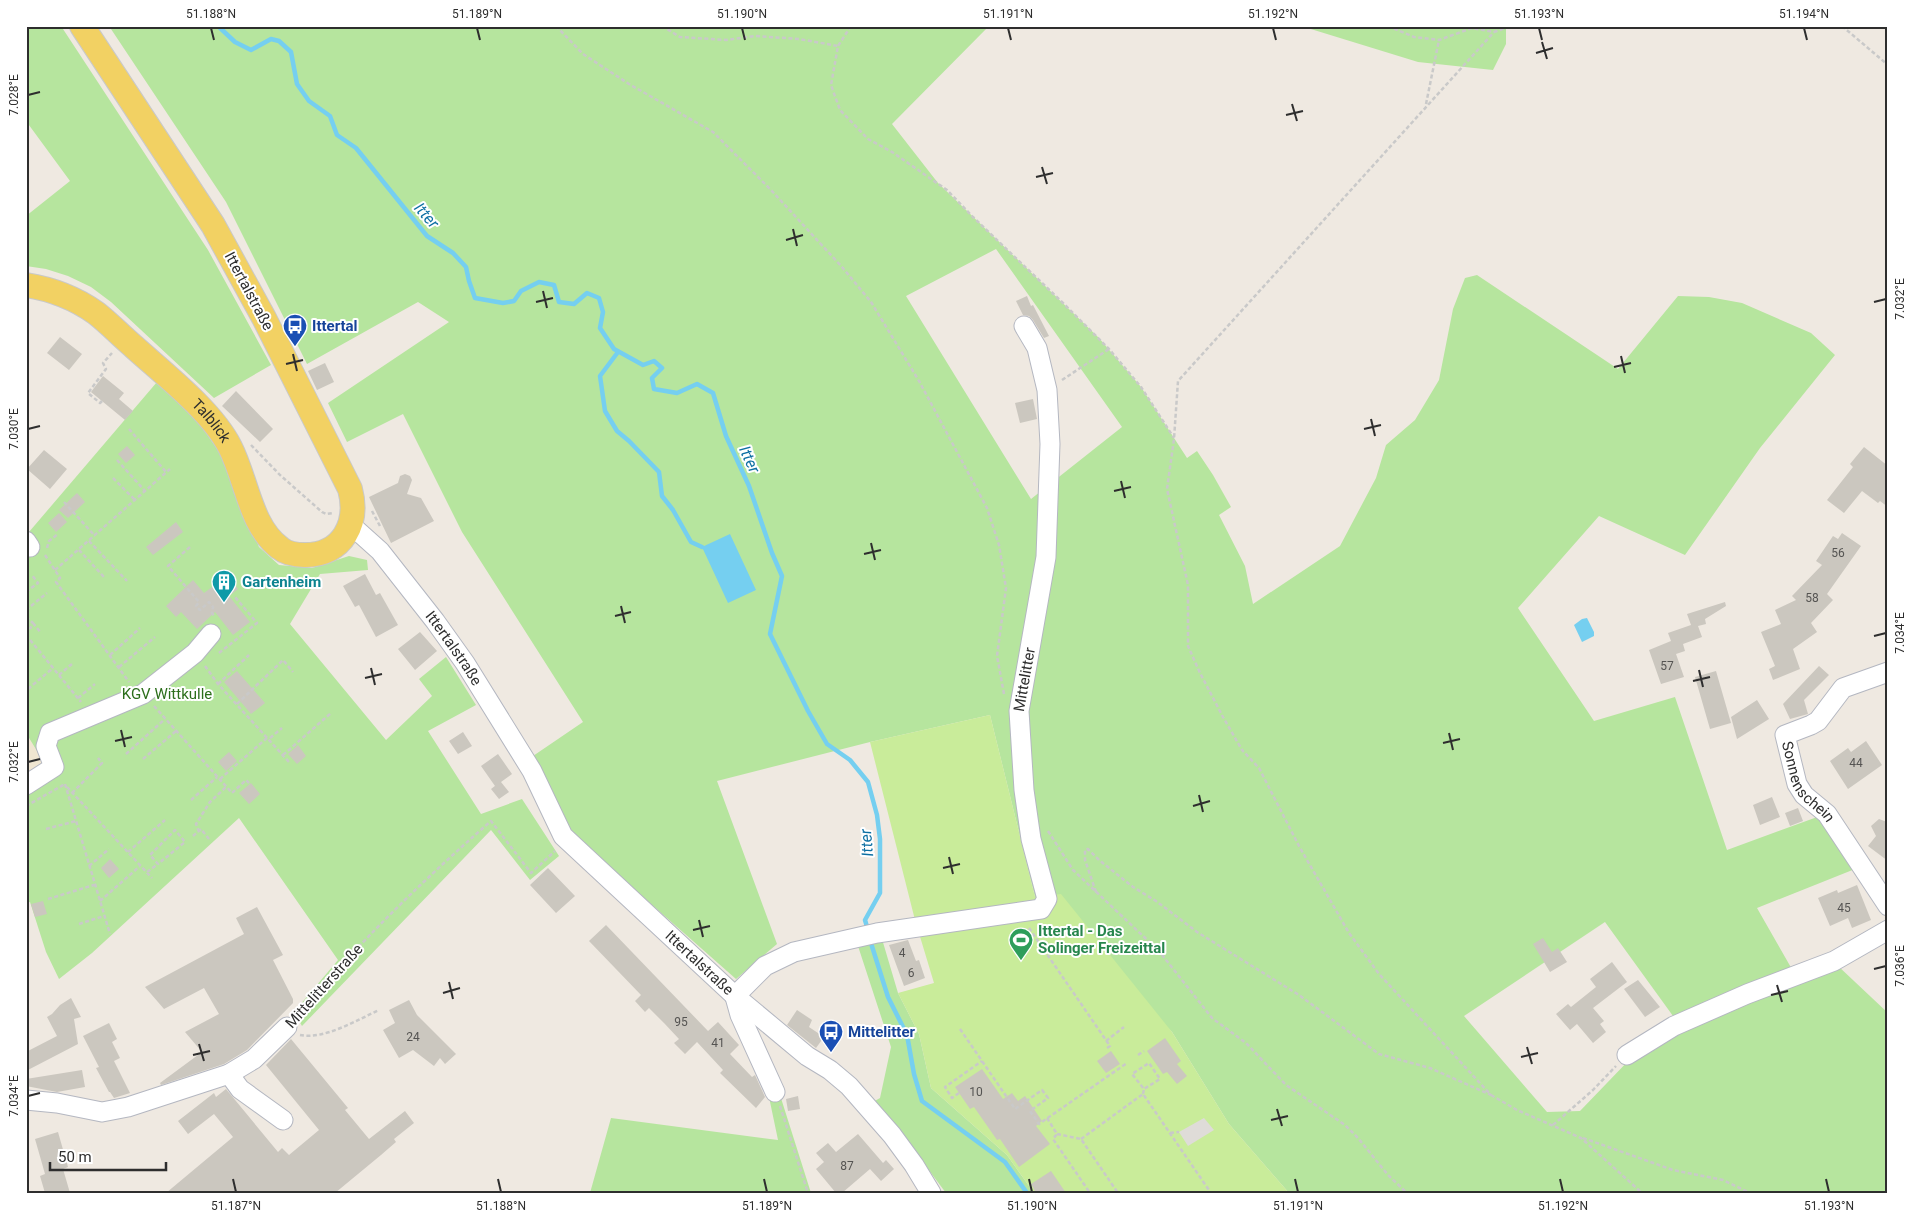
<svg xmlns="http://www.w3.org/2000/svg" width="1914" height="1219" font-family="Roboto,sans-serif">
  <rect width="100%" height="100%" fill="#efe9e1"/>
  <!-- education -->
  <path fill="#f0e6d1" d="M26 733 45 764 26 777Z"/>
  <!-- green -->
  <path fill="#b6e59e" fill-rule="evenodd" d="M26 26H61L208 250 271 365 214 398 111 302 91 287 68 276 46 269 26 266V216L70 181 26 121Z
    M109 26H989L892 124 938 183 1099 338 1141 387 1187 458 1197 451 1213 475 1231 507 1219 515 1245 566 1253 604 1340 546 1376 478 1386 445 1415 420 1439 380 1453 309 1465 278 1477 275 1618 369 1678 296 1709 297 1742 303 1811 333 1835 355 1760 448 1685 555 1599 516 1518 608 1594 721 1675 697 1727 850 1820 816 1855 869 1757 908 1793 971 1673 1016 1605 922 1464 1016 1547 1112 1580 1111 1632 1057 1690 1023 1837 965 1888 1013V1193H1289L1229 1124 1172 1032 1035 897 990 715 870 742 717 781 777 944 736 979 574 836 533 756 583 722 462 532 403 414 347 442 328 403 449 322 418 302 307 364 226 202ZM996 249 1122 427 1031 499 906 296Z
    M1301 26H1506V44L1493 70 1418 62Z
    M157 382 199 423 222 456 259 547 279 565 312 568 349 556 367 560 368 570 320 574 290 624 386 740 432 696 419 679 446 657 476 705 428 731 481 814 522 799 559 856 530 880 491 830 302 1026 294 1012 338 960 239 818 92 953 59 979 46 952 30 902 26 903V777L45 764 26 733V549L36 543 29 532Z
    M882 939 898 993 919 1034 931 1088 1007 1155 1034 1193H946L913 1149 873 1102 880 1098 891 1047 857 943Z
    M780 1095 811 1193H590L611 1118 778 1140 769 1097Z"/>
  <!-- pitch -->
  <path fill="#c9ec9a" d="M990 715 1035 897 1061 894 1172 1032 1229 1124 1289 1193H1034L1007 1155 931 1088 919 1034 898 993 934 983 915 920 870 742Z"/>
  <!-- plaza -->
  <path fill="#dfdcd8" d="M1204 1118 1214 1130 1188 1146 1179 1132Z"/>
  <!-- water -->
  <path fill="#75cff0" d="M730 534 756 590 728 603 702 547Z
    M1587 618 1594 632V636L1582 642 1574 625 1582 619Z"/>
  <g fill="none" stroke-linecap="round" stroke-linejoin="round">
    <!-- stream -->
    <path stroke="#75cff0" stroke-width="4.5" d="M218 26 235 42 251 50 271 39 279 41 291 52 297 84 309 101 330 116 337 135 356 148 427 236 453 253 466 267 469 281 475 298 503 303 514 301 521 291 539 282 554 285 559 302 574 304 587 293 599 298 603 312 600 328 614 349 643 365 654 361 662 368 652 378 654 389 677 393 697 384 713 393 726 436 749 486 772 553 782 576 770 634 808 711 827 744 850 760 868 782 877 815 880 839V893L865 920 868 930
      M618 352 600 376 605 411 617 431 629 441 659 472 662 496 673 510 691 542 702 547
      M870 940 888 997 907 1035 914 1074 922 1101 1005 1162 1027 1193"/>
  </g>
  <!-- building -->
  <path fill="#cbc7bf" d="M1027 296 1031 306 1033 305 1049 336 1044 338 1033 320 1029 316 1023 315 1016 301Z
    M60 337 82 354 69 370 47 353Z
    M325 363 334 382 317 390 308 371Z
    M103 376 124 393 119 399 133 411 125 420 91 392Z
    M236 391 273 429 260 442 222 406Z
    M1033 399 1037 419 1020 423 1015 403Z
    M127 446 135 455 126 463 118 454Z
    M1864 447 1888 466V507L1880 501 1878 503 1862 491 1844 513 1827 500 1853 467 1850 464Z
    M44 450 67 469 50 489 27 469Z
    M405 474 410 476 412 480 407 494 421 498 434 521 391 543 369 497 398 483 400 476Z
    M77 493 85 502 68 518 59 510Z
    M59 513 67 522 56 532 48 523Z
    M176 522 183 532 153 555 146 547Z
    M1842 533 1861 546 1827 594 1833 600 1811 623 1817 632 1793 649 1800 669 1773 680 1769 669 1775 666 1761 632 1781 624 1775 610 1796 600 1792 596 1822 565 1816 561 1833 536 1838 539Z
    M365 574 376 595 380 593 398 625 376 637 359 605 355 607 343 586Z
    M228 575 238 589 229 596 250 622 233 635 215 612 197 629 181 612 176 617 166 606 193 580 204 593Z
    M1725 602 1726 606 1705 619 1706 624 1698 626 1702 637 1683 644 1685 651 1676 654 1684 677 1661 684 1649 650 1671 641 1668 633 1691 625 1687 614Z
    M420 632 437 651 415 670 398 649Z
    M1819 666 1829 675 1804 700 1808 714 1790 719 1783 704Z
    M237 671 265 703 251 714 224 682Z
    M1716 671 1731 723 1710 729 1695 677Z
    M1757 700 1769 719 1737 739 1731 717Z
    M463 732 472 746 458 754 449 741Z
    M1866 741 1882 765 1848 789 1830 761 1848 748 1851 752Z
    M298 745 306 756 297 764 288 754Z
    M229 752 237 761 226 771 218 762Z
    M498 754 512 774 501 782 509 792 499 799 491 789 500 782 495 786 481 766Z
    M251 783 260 794 249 804 239 793Z
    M1772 797 1780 817 1760 825 1753 805Z
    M1798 808 1803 821 1790 826 1785 813Z
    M1879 819 1887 822 1888 821V861L1868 846 1876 836 1871 826Z
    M110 859 119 869 109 878 101 868Z
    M548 868 575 896 556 913 530 885Z
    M1857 885 1871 920 1852 928 1848 918 1830 926 1818 898 1837 890 1838 893Z
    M43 901 47 914 35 917 31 904Z
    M257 907 283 955 273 960 293 999V1003L247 1050 224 1064 161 1085 160 1083 202 1052 185 1032 219 1014 204 988 164 1009 145 987 244 934 236 918Z
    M606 925 708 1031 718 1022 739 1045 730 1054 752 1077 755 1075 765 1097 756 1108 720 1073 723 1070 697 1042 685 1054 674 1043 679 1039 664 1023 649 1008 645 1012 635 1001 641 995 589 941Z
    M1543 938 1552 952 1558 948 1567 962 1550 972 1533 944Z
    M908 940 916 961 919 960 925 978 904 986 889 945Z
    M1612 962 1627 982 1593 1008 1604 1021 1600 1024 1606 1032 1593 1043 1577 1024 1570 1030 1556 1014 1568 1004 1571 1007 1596 987 1590 979Z
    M1638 980 1660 1007 1645 1017 1624 989Z
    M71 998 81 1017 74 1019 78 1044 26 1071V1052L57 1036 47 1017 52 1014 60 1005Z
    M409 1000 417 1015 456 1054 445 1064 440 1058 434 1066 413 1050 399 1058 383 1030 395 1023 389 1010Z
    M797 1010 812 1020 809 1027 824 1037 816 1048 787 1025Z
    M109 1023 117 1039 112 1042 120 1058 114 1061 130 1093 114 1098 110 1092H109L96 1068 99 1067 83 1036Z
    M1165 1038 1181 1061 1177 1064 1187 1076 1177 1084 1167 1072 1163 1074 1147 1051Z
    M291 1039 348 1108 345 1110 369 1139 405 1111 414 1123 394 1139 396 1142 381 1155 335 1193H166L233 1137 214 1114 188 1134 178 1121 214 1093 216 1097 226 1089 278 1152 282 1148 289 1155 319 1130 266 1065Z
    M1111 1051 1120 1064 1106 1073 1097 1061Z
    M982 1069 1003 1099 1012 1093 1018 1101 1025 1096 1042 1121 1036 1126 1050 1144 1019 1167 1000 1139 997 1140 974 1107 970 1109 955 1087Z
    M82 1070 85 1087 57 1092 26 1086V1079Z
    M798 1096 800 1109 788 1111 786 1099Z
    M58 1132 68 1167 63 1169 70 1193H45L40 1176 45 1174 35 1139Z
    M858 1134 883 1163 886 1160 894 1169 881 1181 870 1169 842 1193H836L816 1169 824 1162 816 1153 828 1143 836 1152Z
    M1051 1171 1066 1193H1036L1031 1184Z"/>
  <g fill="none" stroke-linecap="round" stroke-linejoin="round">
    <defs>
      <g id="minor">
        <path id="s1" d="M351 525 380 551 435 621 465 663 532 771 563 836 735 996 807 1056 830 1070 849 1086 892 1135 914 1165 931 1193"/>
        <path d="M26 541 30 547"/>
        <path id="s2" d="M1888 672 1843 688 1818 721 1811 725 1785 735 1797 784 1804 795 1827 814 1888 906"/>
        <path d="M26 785 54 767 46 746 50 733 143 694 195 653 211 634"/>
        <path id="s3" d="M735 996 765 966 794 952 877 933 1041 909 1047 899 1031 839 1024 790 1019 711 1046 557 1050 444 1047 390 1037 348 1024 326"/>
        <path d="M735 997 740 1015 775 1092"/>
        <path d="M1627 1055 1674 1026 1747 994 1834 961 1888 930"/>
        <path d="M229 1074 240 1089 283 1120"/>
        <path d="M26 1100 57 1103 102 1112 128 1107 229 1074 254 1059 287 1027"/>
      </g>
      <g id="major">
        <path id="s4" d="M26 285C51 289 75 298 96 313 109 323 121 336 133 346 164 374 212 411 230 447 247 480 250 526 280 548 287 554 296 555 305 555 343 555 359 523 350 489L264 318 213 225 82 26"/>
      </g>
    </defs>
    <!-- minor casing -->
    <use href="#minor" stroke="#b4b7c1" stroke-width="21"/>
    <!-- major casing -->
    <use href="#major" stroke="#c9c9c9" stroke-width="26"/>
    <!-- path -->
    <path stroke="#c9c9c9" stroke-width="2.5" stroke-dasharray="4 2.5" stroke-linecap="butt" d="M556 26 583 54 629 84 713 132 771 190 842 267 871 302 919 381 987 508 999 545 1006 588 997 656 1004 694
      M662 26 680 37 726 40 755 36 799 39 838 46
      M851 26 838 46 831 85 840 110 868 139 892 152 947 190 973 217 1064 304 1109 349 1141 387 1174 438
      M1388 26 1414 37 1439 40 1472 28 1494 32 1511 26
      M1842 26 1888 65
      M1426 104 1439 40
      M1888 379V389
      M1062 380 1109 349
      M102 401 100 403 88 393 106 369 103 363 112 353
      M129 429 166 472
      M251 445 280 475 322 512 326 514 333 513
      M117 460 145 491
      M113 478 135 500
      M64 502 95 536
      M372 511 381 528
      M89 541 127 581
      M190 547 168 566 199 602 196 606 200 610 209 602 213 607 212 613 215 617
      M47 548 49 541 58 534
      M79 550 104 577
      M45 555 60 578 56 582 129 682
      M55 570 170 469
      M26 592 38 583 32 575
      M26 610 47 593
      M26 617 33 623 30 629
      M33 623 41 633
      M26 635 81 702
      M219 653 257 623 235 597
      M110 655 140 628
      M205 666 218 684 289 762
      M119 667 155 637
      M59 675 73 663
      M218 684 249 655
      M28 689 53 668
      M78 698 95 684
      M237 704 283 660 293 672
      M154 706 232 793 246 780 249 783
      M270 738 282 728
      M126 754 165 719
      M283 755 331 713
      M143 759 176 731
      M220 779 268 737
      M65 784 110 934
      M67 787 152 878
      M72 793 102 763 98 758
      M191 800 217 777
      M26 806 65 784
      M46 829 76 821
      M1048 831 1073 870 1159 951 1212 1018 1246 1043 1286 1085 1345 1125 1358 1138 1388 1175 1407 1193
      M199 832 196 824 210 802 226 787
      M193 836 201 829 209 839
      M128 852 165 820
      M89 866 109 849
      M147 872 158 864 150 855 175 830 185 842 158 864
      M1096 892 1085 860V850L1088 849 1099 860 1133 887 1156 901 1197 932 1299 995 1379 1054 1430 1068 1491 1095 1379 974 1349 933 1299 846 1259 768 1242 750 1223 717 1200 673 1188 646V585L1167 489 1174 439 1178 381 1494 32
      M48 899 94 885
      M100 901 140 866
      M79 924 104 916
      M1029 928 1110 1046 1107 1048
      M298 1015C356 945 422 881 491 821L531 873 555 851
      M960 1029 1015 1109 1042 1090 1048 1098 1030 1111 1039 1124 1127 1063
      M300 1035C324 1040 357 1020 379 1010
      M1106 1041 1124 1027
      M1138 1055 1144 1051
      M959 1093 952 1098 945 1087 982 1061
      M1143 1094 1144 1089 1132 1074 1149 1063 1160 1079 1144 1089
      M1491 1095 1517 1110 1581 1138 1642 1193
      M780 1106 808 1193
      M1047 1118 1057 1134 1053 1139 1090 1193
      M1553 1125 1593 1090 1616 1066
      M1170 1133 1179 1132
      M1057 1134 1081 1139 1118 1193
      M1583 1138 1673 1170 1723 1180 1750 1193
      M1081 1139 1143 1094 1211 1193"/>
    <!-- minor -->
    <use href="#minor" stroke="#fff" stroke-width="19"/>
    <!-- major -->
    <use href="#major" stroke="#f2d163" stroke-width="24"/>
  </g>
  <!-- ticks -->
  <path fill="none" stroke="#2e2e2e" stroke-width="2" d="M211 28 214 40M477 28 480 40M742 28 745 40M1008 28 1011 40M1273 28 1276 40M1539 28 1542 40M1804 28 1807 40M1542 42 1547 59M1536 53 1553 48M28 95 40 92M1292 104 1297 121M1286 115 1303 111M1042 167 1047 184M1036 177 1053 173M793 229 797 246M786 240 803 235M543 291 547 308M536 302 553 298M1874 302 1886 299M293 354 297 371M1621 356 1625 373M286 364 303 360M1614 367 1631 363M1371 419 1375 436M28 429 40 426M1364 429 1381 425M1121 481 1125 498M1114 491 1131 487M871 543 875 560M864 554 881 550M621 606 625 623M615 616 631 612M1874 636 1886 633M371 668 375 685M1699 670 1703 687M365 678 382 674M1693 681 1710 677M121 730 125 747M1449 733 1453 750M115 741 132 737M1443 743 1460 739M28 762 40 759M1199 795 1203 812M1193 806 1210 801M949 857 953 874M943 868 960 864M699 920 703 937M693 930 710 926M1874 969 1886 966M449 982 453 999M1777 985 1782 1002M443 993 460 988M1771 995 1788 991M199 1044 204 1061M1527 1047 1532 1064M193 1055 210 1051M1521 1057 1538 1053M28 1096 40 1093M1277 1109 1282 1126M1271 1120 1288 1116M233 1179 236 1192M498 1179 501 1192M764 1179 767 1192M1029 1179 1032 1192M1295 1179 1298 1192M1560 1179 1563 1192M1826 1179 1829 1192"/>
  <!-- icons -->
  <defs>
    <symbol id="bus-pin" viewBox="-11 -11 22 30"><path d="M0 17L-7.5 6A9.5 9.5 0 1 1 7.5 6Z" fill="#1a4fb4" stroke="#fff"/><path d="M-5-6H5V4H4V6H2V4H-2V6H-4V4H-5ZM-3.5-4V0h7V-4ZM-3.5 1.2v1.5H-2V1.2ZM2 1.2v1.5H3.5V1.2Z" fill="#fff"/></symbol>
    <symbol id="building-pin" viewBox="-11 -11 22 30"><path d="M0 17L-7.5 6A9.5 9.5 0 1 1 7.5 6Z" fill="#0f9aa8" stroke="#fff"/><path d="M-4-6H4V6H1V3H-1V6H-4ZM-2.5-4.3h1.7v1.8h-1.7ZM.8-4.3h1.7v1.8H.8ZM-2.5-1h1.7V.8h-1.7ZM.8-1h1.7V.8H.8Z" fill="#fff"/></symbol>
    <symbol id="stadium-pin" viewBox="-11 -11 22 30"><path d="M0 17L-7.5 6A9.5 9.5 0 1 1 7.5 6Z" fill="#2e9e5b" stroke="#fff"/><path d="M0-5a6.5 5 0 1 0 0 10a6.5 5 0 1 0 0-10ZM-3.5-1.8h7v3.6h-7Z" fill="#fff"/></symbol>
  </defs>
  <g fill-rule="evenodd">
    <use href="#bus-pin" x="281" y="312" width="28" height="38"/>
    <use href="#building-pin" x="210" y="568" width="28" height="38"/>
    <use href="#stadium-pin" x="1007" y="926" width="28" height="38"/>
    <use href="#bus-pin" x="817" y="1018" width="28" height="38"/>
  </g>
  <g text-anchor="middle" stroke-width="4" stroke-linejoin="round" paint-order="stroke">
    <!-- number labels -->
    <g font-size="12" fill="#555452">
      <text x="1838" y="557">56</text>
      <text x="1812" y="602">58</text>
      <text x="1667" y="670">57</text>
      <text x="1856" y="767">44</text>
      <text x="1844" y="912">45</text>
      <text x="902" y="957">4</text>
      <text x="911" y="977">6</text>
      <text x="681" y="1026">95</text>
      <text x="413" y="1041">24</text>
      <text x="718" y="1047">41</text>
      <text x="976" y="1096">10</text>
      <text x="847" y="1170">87</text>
    </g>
    <!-- street labels -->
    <g font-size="15" fill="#2e2e2e" stroke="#fff">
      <text transform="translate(249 291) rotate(62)" y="5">Ittertalstraße</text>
      <text dy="5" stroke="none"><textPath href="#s4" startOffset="234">Talblick</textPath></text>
      <text dy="5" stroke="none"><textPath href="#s1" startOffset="161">Ittertalstraße</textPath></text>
      <text dy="5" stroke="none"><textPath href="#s3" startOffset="560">Mittelitter</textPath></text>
      <text dy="5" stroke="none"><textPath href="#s2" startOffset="179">Sonnenschein</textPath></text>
      <text dy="5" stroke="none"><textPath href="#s1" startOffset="565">Ittertalstraße</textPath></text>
      <text transform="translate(324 986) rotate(-48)" y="5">Mittelitterstraße</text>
    </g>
    <!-- transit labels -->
    <g font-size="15" font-weight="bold" fill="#164399" stroke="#fff" text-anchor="start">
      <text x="312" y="331">Ittertal</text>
      <text x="848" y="1037">Mittelitter</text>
    </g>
    <!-- culture labels -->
    <g font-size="15" font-weight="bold" fill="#0d838f" stroke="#fff" text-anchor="start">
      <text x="242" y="587">Gartenheim</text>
    </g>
    <!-- park labels -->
    <g font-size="15" fill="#2c6e1b" stroke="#fff">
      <text x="167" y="699">KGV Wittkulle</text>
    </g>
    <!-- leisure labels -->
    <g font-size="15" font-weight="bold" fill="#27864d" stroke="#fff" text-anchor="start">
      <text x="1038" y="936">Ittertal - Das<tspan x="1038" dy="17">Solinger Freizeittal</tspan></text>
    </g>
    <!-- water labels -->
    <g font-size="16" font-style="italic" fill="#0d6fa3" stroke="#fff">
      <text transform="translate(427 215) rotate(49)" y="6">Itter</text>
      <text transform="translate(750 459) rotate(65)" y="6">Itter</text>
      <text transform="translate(866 843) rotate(-95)" y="6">Itter</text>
    </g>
  </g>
  <!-- border -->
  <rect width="1914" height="1219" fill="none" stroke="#ffffff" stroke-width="55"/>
  <!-- scale -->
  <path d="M50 1162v8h116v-8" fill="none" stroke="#2e2e2e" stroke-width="2.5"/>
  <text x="58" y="1162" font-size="15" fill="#2e2e2e" stroke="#ffffff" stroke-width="4" paint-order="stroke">50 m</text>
  <rect x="28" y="28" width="1858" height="1164" fill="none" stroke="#2e2e2e" stroke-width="2"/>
  <g font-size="12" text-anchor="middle" fill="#2e2e2e">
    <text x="211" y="18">51.188°N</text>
    <text x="477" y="18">51.189°N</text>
    <text x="742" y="18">51.190°N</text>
    <text x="1008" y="18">51.191°N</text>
    <text x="1273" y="18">51.192°N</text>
    <text x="1539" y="18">51.193°N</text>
    <text x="1804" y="18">51.194°N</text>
    <text transform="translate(14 95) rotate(-90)" y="4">7.028°E</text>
    <text transform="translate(1900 299) rotate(-90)" y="4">7.032°E</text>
    <text transform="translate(14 429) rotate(-90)" y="4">7.030°E</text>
    <text transform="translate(1900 633) rotate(-90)" y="4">7.034°E</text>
    <text transform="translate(14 762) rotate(-90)" y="4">7.032°E</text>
    <text transform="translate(1900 966) rotate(-90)" y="4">7.036°E</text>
    <text transform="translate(14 1096) rotate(-90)" y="4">7.034°E</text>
    <text x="236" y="1210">51.187°N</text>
    <text x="501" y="1210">51.188°N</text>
    <text x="767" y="1210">51.189°N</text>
    <text x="1032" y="1210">51.190°N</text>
    <text x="1298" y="1210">51.191°N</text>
    <text x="1563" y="1210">51.192°N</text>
    <text x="1829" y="1210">51.193°N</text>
  </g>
</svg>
